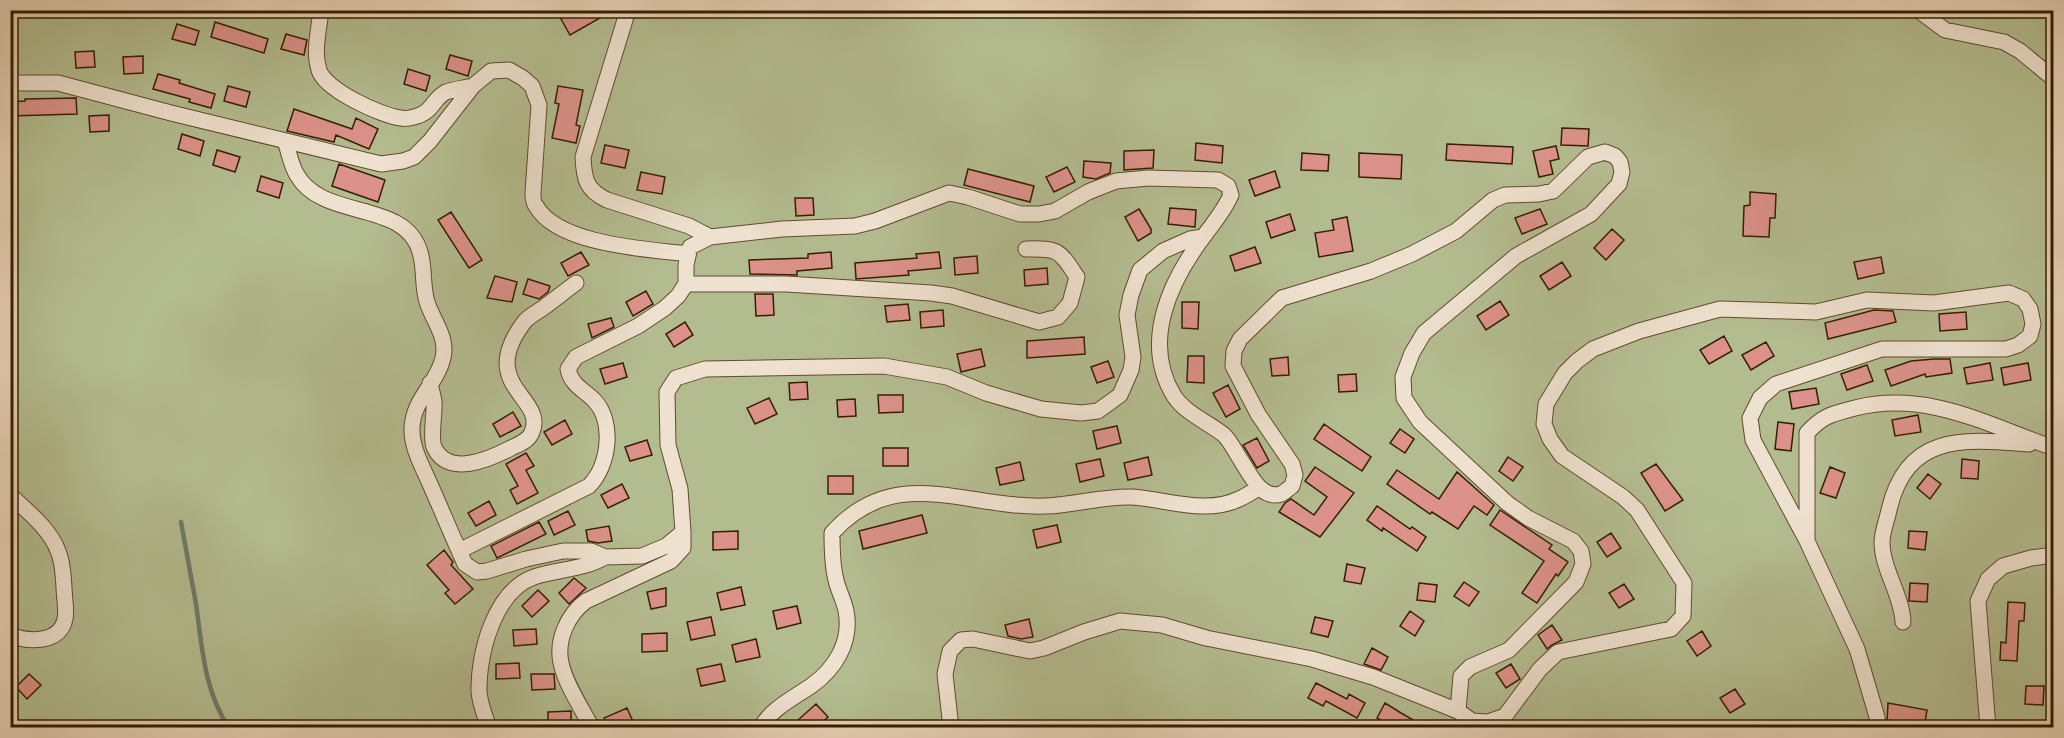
<svg xmlns="http://www.w3.org/2000/svg" width="2064" height="738" font-family="'Old Standard TT',serif">
  <rect width="100%" height="100%" fill="#e7d1b5"/>
  <filter id="stains"><feTurbulence type="fractalNoise" baseFrequency=".00333" numOctaves="4"/><feColorMatrix values="0 0 0 0 .2 0 0 0 0 .09 0 0 0 0 .02 0 0 0 .5 -.17"/></filter>
  <radialGradient id="worn" r=".72"><stop offset=".6" stop-color="#630" stop-opacity="0"/><stop offset="1" stop-color="#630" stop-opacity=".3"/></radialGradient>
  <!-- green -->
  <path fill="#b3bc8f" stroke="#746d48" stroke-width="1.5" d="M11 11H2053V727H11Z"/>
  <g fill="none" stroke-linecap="round" stroke-linejoin="round">
    <!-- stream -->
    <path stroke="#707a69" stroke-width="4.5" d="M181 522C186 549 191 576 196 604 202 646 204 691 229 728"/>
  </g>
  <!-- building -->
  <path fill="#dc928a" stroke="#361e00" stroke-width="1.5" d="M556 10H614L570 35Z
    M215 22 268 39 264 53 211 37Z
    M177 24 199 31 195 45 172 39Z
    M286 34 307 40 304 55 281 49Z
    M94 51 95 67 76 68 75 52Z
    M450 55 472 61 468 76 446 69Z
    M143 56V73L124 74 123 57Z
    M408 69 430 76 426 91 404 84Z
    M158 74 180 80 179 83 215 94 211 108 189 102 190 99 153 89Z
    M228 86 250 92 246 107 224 101Z
    M558 86 583 90 576 125 580 126 576 143 552 138 559 104 555 103Z
    M76 98 77 114 10 116V102L25 101V99Z
    M294 109 352 129 356 118 378 129 369 149 336 135 334 142 287 131Z
    M109 115V131L90 132 89 116Z
    M1562 128 1589 129 1588 146 1561 145Z
    M182 134 204 141 200 156 178 149Z
    M1196 143 1223 146 1222 163 1195 160Z
    M1447 144 1513 147 1512 164 1446 160Z
    M605 145 629 150 625 168 601 163Z
    M1556 146 1559 159 1550 161 1553 174 1539 177 1533 151Z
    M217 150 240 157 235 172 213 165Z
    M1154 150 1153 168 1124 170V151Z
    M1302 153 1329 155 1328 171 1301 170Z
    M1359 153 1402 155 1401 179 1359 177Z
    M1084 161 1111 163 1110 173 1096 179 1083 177Z
    M339 164 385 180 378 202 332 186Z
    M1067 167 1075 182 1054 192 1046 177Z
    M968 169 1034 186 1030 202 964 185Z
    M1275 171 1280 187 1255 196 1249 180Z
    M641 172 665 177 662 194 637 190Z
    M261 176 283 183 279 198 257 191Z
    M1750 192 1776 194 1775 218H1770L1769 237 1743 236 1744 206 1750 205Z
    M795 198H813L814 215 796 216Z
    M1170 208 1196 210 1195 227 1168 224Z
    M1139 209 1151 229V233L1138 241 1125 217Z
    M1540 209 1547 224 1522 234 1515 218Z
    M451 212 482 260 469 268 438 220Z
    M1290 214 1295 230 1271 238 1266 222Z
    M1347 217 1353 251 1319 257 1315 233 1334 230 1332 220Z
    M1612 229 1624 240 1606 260 1594 248Z
    M1255 247 1261 263 1235 271 1230 256Z
    M581 252 589 265 568 276 561 263Z
    M831 252 832 268 797 271V275L750 274 749 260 808 258V254Z
    M939 252 941 268 908 271 909 275 856 279 855 263 917 258 916 254Z
    M977 256 978 273 955 275 954 258Z
    M1881 257 1884 273 1858 279 1854 262Z
    M1562 262 1571 276 1549 290 1540 276Z
    M1047 268 1048 284 1025 286 1024 270Z
    M495 276 517 282 512 302 487 298Z
    M528 279 550 286 548 292 539 299 523 294Z
    M646 291 653 304 633 316 626 302Z
    M755 294H773L774 315 756 316Z
    M1500 301 1509 315 1486 330 1477 316Z
    M1182 302H1199L1198 329 1182 328Z
    M908 304 910 320 887 322 885 306Z
    M943 310 944 326 921 328 920 312Z
    M1874 310 1893 311 1896 322 1828 339 1825 323Z
    M1966 312 1967 329 1940 331 1939 314Z
    M611 318 614 327 592 338 588 324Z
    M685 322 693 335 674 347 666 334Z
    M1724 336 1732 351 1709 364 1700 350Z
    M1084 337 1085 354 1027 358V341Z
    M1766 342 1774 356 1751 370 1742 355Z
    M981 349 985 366 961 372 957 354Z
    M1188 356H1204V383L1187 382Z
    M1288 357 1289 375 1272 376 1270 359Z
    M1934 359H1950L1952 373 1926 377 1925 374 1891 386 1885 370 1911 361Z
    M1108 361 1114 377 1097 383 1091 367Z
    M623 363 627 377 605 384 600 369Z
    M1990 363 1993 380 1967 384 1964 368Z
    M2028 363 2031 380 2004 385 2001 368Z
    M1867 365 1873 381 1847 390 1841 374Z
    M1356 374 1357 391 1339 392 1338 375Z
    M807 382 808 399 790 400 789 383Z
    M1228 385 1240 409 1226 417 1213 393Z
    M1816 388 1819 404 1792 409 1789 392Z
    M878 395H903V412L879 413Z
    M769 398 777 414 755 424 747 408Z
    M855 399 856 416 838 417 837 400Z
    M513 412 521 426 500 437 493 424Z
    M1918 415 1921 432 1895 436 1892 420Z
    M565 420 572 434 552 445 544 432Z
    M1778 422 1794 424 1791 451 1775 449Z
    M1324 424 1371 457 1362 471 1314 439Z
    M1117 426 1121 443 1097 449 1093 431Z
    M1400 429 1414 439 1405 453 1390 443Z
    M1257 438 1269 461 1257 468 1243 445Z
    M647 440 652 455 630 461 625 447Z
    M883 448H908V466H883Z
    M526 453 534 466 526 470 538 493 517 504 510 490 518 486 506 464Z
    M1148 457 1152 475 1128 480 1124 463Z
    M1508 457 1523 467 1513 481 1499 471Z
    M1100 459 1104 476 1080 482 1076 464Z
    M1962 459 1979 461 1978 479 1961 478Z
    M1020 462 1024 480 1000 485 996 468Z
    M1656 464 1683 500 1665 511 1641 473Z
    M1315 467 1354 493 1320 537 1279 512 1285 503 1291 499 1314 515 1327 497 1305 481Z
    M1830 467 1845 473 1836 498 1820 493Z
    M1397 470 1439 499 1457 472 1494 505 1487 515 1474 506 1458 529 1432 512 1430 514 1387 484Z
    M1928 474 1941 484 1930 499 1917 488Z
    M828 476H853V494H828Z
    M622 484 629 498 608 508 601 495Z
    M489 501 496 515 476 526 468 513Z
    M1377 506 1410 529 1412 527 1426 537 1417 551 1383 528 1382 531 1367 520Z
    M1500 510 1552 545 1549 549 1568 562 1558 576 1556 574 1537 603 1522 593 1544 561 1490 525Z
    M568 511 575 525 554 535 548 521Z
    M922 515 927 533 863 549 859 531Z
    M539 522 546 534 497 558 491 546Z
    M1057 525 1061 542 1037 548 1033 530Z
    M609 526 612 541 598 543 588 541 586 530Z
    M738 531V549L713 550V532Z
    M1909 531 1927 532 1925 550 1908 548Z
    M1611 533 1621 548 1607 557 1597 542Z
    M444 550 453 562 451 565 473 589 455 604 445 593 449 590 427 565Z
    M1347 564 1365 568 1361 584 1344 581Z
    M574 578 586 588 569 604 559 593Z
    M1464 582 1479 592 1469 606 1454 596Z
    M1419 583 1437 585 1435 602 1417 600Z
    M1910 583 1928 584 1927 602 1909 601Z
    M1624 584 1634 599 1619 608 1609 593Z
    M741 587 745 605 721 610 717 593Z
    M666 588V606L651 609 647 592Z
    M538 590 549 601 532 617 522 606Z
    M2008 602 2025 603 2024 621H2019L2017 661 2000 660 2001 642 2006 643Z
    M797 606 801 623 777 629 773 611Z
    M1410 611 1424 621 1415 636 1400 626Z
    M711 617 715 635 691 640 687 622Z
    M1315 617 1333 621 1328 637 1311 633Z
    M1029 619 1033 637 1021 639 1008 636 1005 625Z
    M1552 625 1562 640 1552 645 1547 649 1538 635Z
    M536 629 537 644 514 646 513 630Z
    M1702 631 1711 646 1697 656 1687 641Z
    M667 633V651L642 652V634Z
    M756 639 760 657 736 662 732 645Z
    M1372 648 1388 657 1381 670 1364 664Z
    M519 663 520 678 496 679V664Z
    M721 664 725 681 701 686 697 669Z
    M1511 664 1520 679 1506 688 1496 673Z
    M29 674 41 685 27 699 16 687Z
    M531 674H554L555 689 532 690Z
    M1316 683 1347 699 1349 694 1365 703 1357 718 1326 701 1323 706 1308 698Z
    M2026 686H2044L2043 705 2025 704Z
    M1735 689 1745 704 1730 713 1720 698Z
    M1385 703 1401 713 1427 728H1394L1377 718Z
    M1888 703 1927 710 1924 728H1901V724L1887 722Z
    M816 704 828 717 816 728H804L798 720Z
    M627 708 634 724 626 728H609L604 718Z
    M571 711V726L548 727V712Z"/>
  <g fill="none" stroke-linecap="round" stroke-linejoin="round">
    <defs>
      <path id="minor" d="M321 10C319 30 313 51 319 70 324 89 381 116 401 118 405 119 410 118 414 117 433 113 433 98 446 92 454 89 465 88 473 86
        M628 10 583 157C584 179 586 190 607 200L689 226 710 237
        M1918 10 1945 30 2004 42 2020 51 2054 79
        M10 83H58L171 113 381 164 403 161 414 157 430 141 473 86 491 71 509 70 523 78 532 86 539 105 533 193C533 197 533 203 536 206 558 245 647 249 688 254
        M285 141C289 152 291 166 297 175 323 221 405 199 420 252 425 268 422 286 427 302 433 321 448 337 443 358 437 384 413 399 412 428 411 447 423 468 430 484 442 511 453 538 465 564L477 572 487 571 526 559 563 551H591L605 557 642 556 666 546 683 532 680 489 668 445 667 392 676 378 705 369 884 366 947 377 986 393 1041 409 1081 413 1098 411 1120 395 1131 370 1133 357 1127 315 1131 295 1140 270 1163 251 1190 239 1203 237
        M686 284H786L931 293 952 296 1039 322 1058 317 1070 303 1077 277C1059 250 1059 248 1026 249
        M430 383C431 389 433 395 434 401 435 413 430 436 434 447 448 478 490 459 511 448 519 444 529 441 532 432 547 397 475 386 525 321 530 316 537 312 543 308 554 300 565 291 576 283
        M10 495C27 511 50 529 58 551 63 562 63 575 64 587 64 597 67 609 65 619 60 644 28 642 10 635
        M1807 538V433C1823 415 1833 414 1855 408 1928 390 1987 425 2054 448
        M459 551 589 486C609 466 615 422 594 400 584 390 571 385 568 369L576 357 638 326 665 308 678 296 686 284V265L690 247 710 237 782 229 855 226 875 221 949 193 968 197 1020 214H1039L1055 211 1088 192 1116 181 1148 178 1218 180 1228 186 1231 195C1224 211 1214 222 1204 236 1170 281 1141 342 1174 396 1186 414 1208 422 1224 435 1231 442 1236 453 1242 462 1250 474 1261 500 1281 494 1285 492 1289 488 1292 486L1295 475 1292 464 1258 414 1233 366 1234 351 1240 339 1282 298 1371 271 1412 254 1456 231 1493 200 1505 195 1539 194 1553 191 1588 157 1605 152 1615 156 1620 162 1622 172 1619 184 1591 214 1516 256 1424 333 1412 353 1403 377 1404 398 1420 422 1507 503 1528 518 1573 541 1581 551 1583 564 1576 582 1509 650 1470 667 1461 676 1458 711
        M1903 622C1902 595 1882 569 1882 542 1882 532 1887 520 1889 510 1907 432 1965 439 2029 444
        M489 728C485 716 480 704 479 692 478 655 494 591 534 577 557 569 583 570 605 557
        M592 728C582 709 565 683 561 663 556 640 568 614 586 601L671 561 683 548V532
        M761 728C769 710 795 697 811 686 835 669 852 642 846 611 844 600 838 590 836 580 832 565 832 548 832 533 896 462 967 509 1046 506 1075 505 1103 496 1132 497 1166 499 1206 515 1239 499 1246 496 1253 491 1259 488
        M951 728 945 674 950 651 961 640 973 639 1030 651 1044 648 1084 632 1120 621 1162 625 1206 638 1312 659 1373 677 1458 711 1472 721 1488 722 1505 716 1540 669 1558 652 1671 629 1683 616 1684 583 1637 510 1623 497 1562 456 1550 439 1544 424 1546 404 1565 373 1577 361 1593 349 1639 331 1720 309 1816 312 1867 300 1934 303 2009 293 2023 299 2030 309 2033 324 2030 336 2018 345 2006 349H1882L1776 384 1760 398 1750 418 1753 440 1807 541 1857 649 1877 717 1878 728
        M1988 728 1978 601 1988 579 2003 566 2031 558 2054 555"/>
    </defs>
    <!-- minor casing -->
    <use href="#minor" stroke="#624b2d" stroke-width="17"/>
    <!-- minor -->
    <use href="#minor" stroke="#efe1cf" stroke-width="15"/>
  </g>
  <!-- margin -->
  <rect width="2064" height="738" fill="none" stroke="#e7d1b5" stroke-width="36"/>
  <rect x="12" y="12" width="2040" height="714" fill="none" stroke="#361e00" stroke-width="3"/>
  <rect x="18" y="18" width="2028" height="702" fill="none" stroke="#361e00" stroke-width="1.5"/>
  <rect width="100%" height="100%" filter="url(#stains)"/>
  <rect width="100%" height="100%" fill="url(#worn)"/>
</svg>
